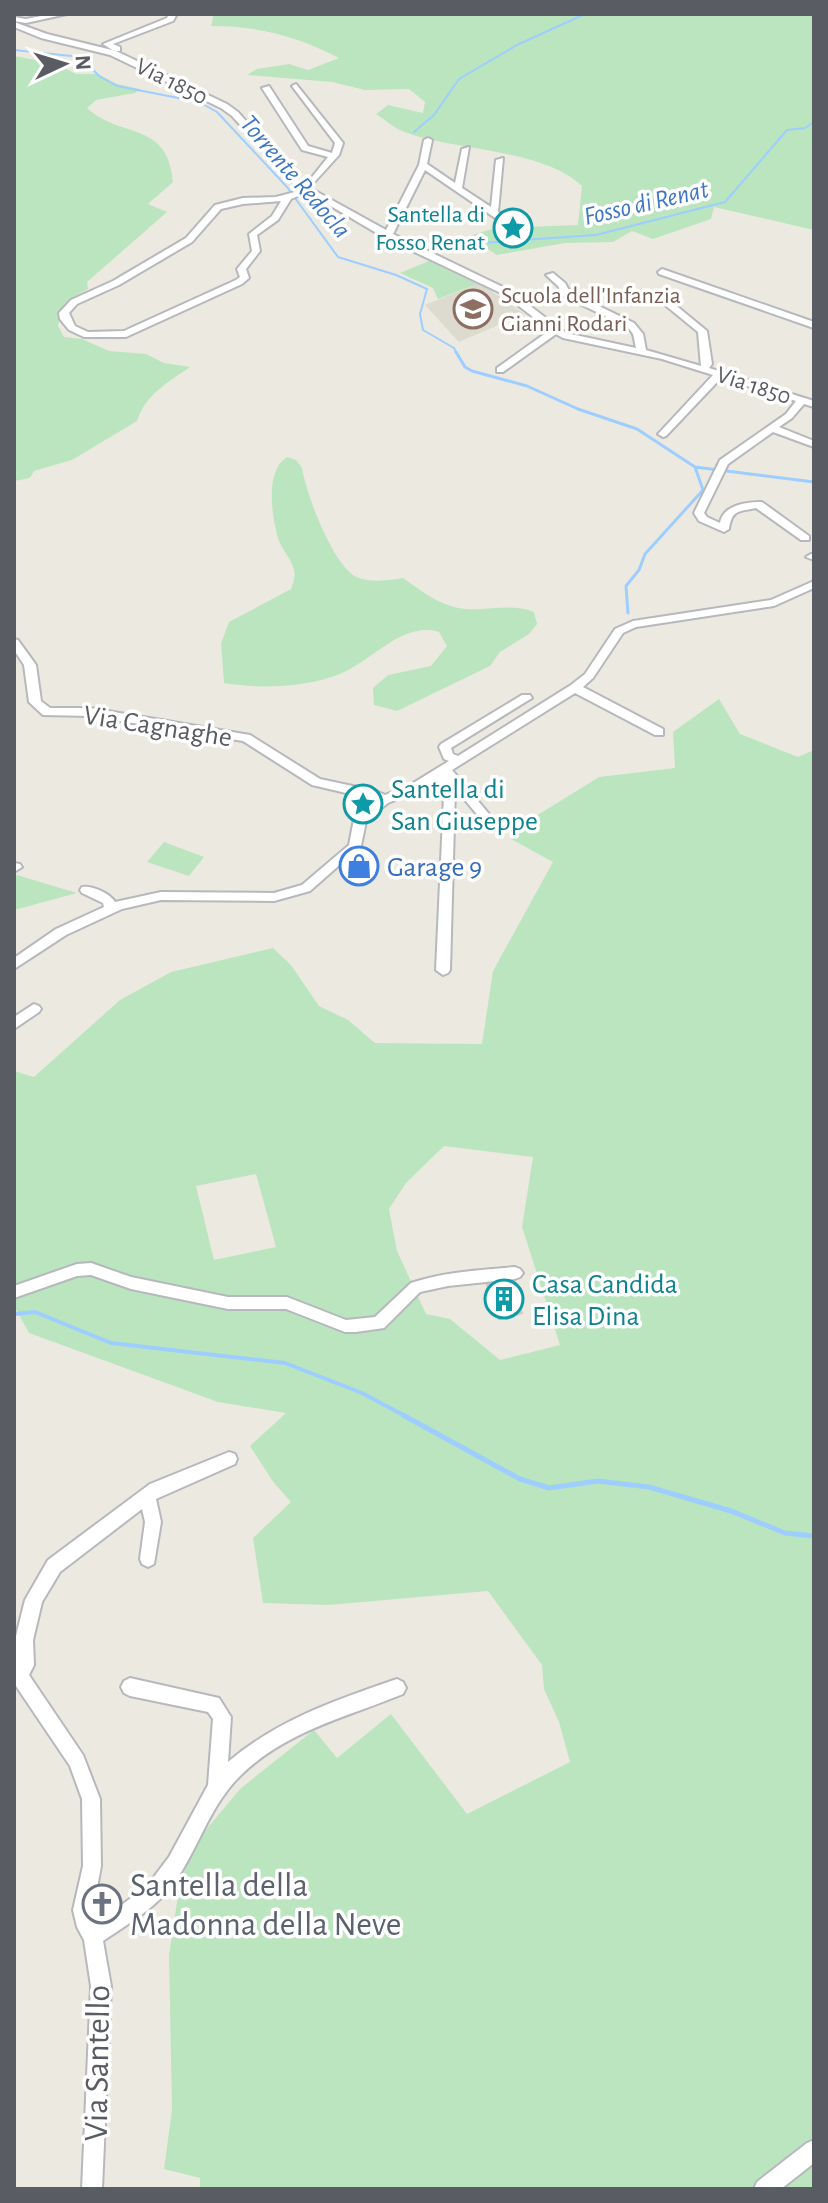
<svg xmlns="http://www.w3.org/2000/svg" width="828" height="2203" font-family="'Alegreya Sans',sans-serif">
  <rect width="100%" height="100%" fill="#eceae0"/>
  <!-- education -->
  <path fill="#dddacf" d="M480 283 524 314 459 342 425 305Z"/>
  <!-- green -->
  <path fill="#bbe5be" fill-rule="evenodd" d="M214 14H814V230L714 207 711 219 653 239 632 231 613 242 565 243 497 255 469 236 496 228 578 225 582 186C543 148 451 151 402 131 393 127 384 119 376 114L388 105 423 113 425 102 409 89 365 90 332 82 247 75 257 69 289 64 308 70 339 58C297 36 258 26 211 26Z
    M14 56 57 64 76 74H98L117 84 140 89 135 93 96 100 87 108C120 139 168 120 173 182L148 204 167 212 87 282 88 289C70 298 62 306 58 326L64 337 82 339 109 351 146 354 164 363 190 367C167 383 146 394 137 421L72 460 34 471 30 478 14 481Z
    M429 261 477 284 438 299 433 288 400 273Z
    M287 457 296 460 302 468C306 493 334 570 359 578 373 583 389 580 403 578 423 592 440 606 465 609 489 611 511 603 534 612L537 624 529 634 500 652 490 666 397 711 374 705 373 688 388 675 431 666 447 646 439 632C403 621 372 661 340 674 304 688 261 689 224 683L221 643 229 622 291 589C293 583 296 577 294 570 292 560 283 551 279 541 272 519 264 471 287 457Z
    M719 699 740 734 798 757 814 750V2189H200V2178L164 2169 172 2110 169 1955 184 1856 240 1789 314 1730 337 1758 391 1714 467 1814 570 1762 559 1722 544 1689 542 1665 488 1591 328 1605 263 1603 253 1538 291 1502 274 1483 250 1446 286 1413 218 1402 29 1333 14 1306V1071L34 1077 120 1000 171 972 273 948 291 965 319 1006 348 1020 375 1043 482 1044 493 971 553 862 511 839 536 816 599 777 675 768 673 732ZM444 1146 533 1157 522 1227 560 1345 500 1360 450 1319 426 1314 397 1251 389 1209 406 1183ZM256 1174 276 1247 214 1260 196 1186Z
    M164 842 204 857 189 876 147 862Z
    M17 875 77 893 14 910V877Z"/>
  <g fill="none" stroke-linecap="round" stroke-linejoin="round">
    <!-- stream-far3 -->
    <path stroke="#9dceff" stroke-width="2" d="M14 50 81 57 99 76 117 86 199 102 217 112 287 187 338 257 396 275 427 289 420 314 423 330 454 348 457 354
      M414 132 434 115 459 79 517 45 585 14
      M452 245 596 235 725 202 787 130 805 128 814 122"/>
    <!-- stream-far2 -->
    <path stroke="#9dceff" stroke-width="3" d="M456 352 465 367 472 371 527 386 578 409 637 429 695 467 814 482
      M628 613 626 586 639 570 645 554 703 490 695 467"/>
    <!-- stream-far1 -->
    <path stroke="#9dceff" stroke-width="4" d="M14 1314 35 1312 111 1343 285 1363 362 1393 407 1417"/>
    <!-- stream -->
    <path stroke="#9dceff" stroke-width="5" d="M403 1415 520 1479 549 1488 598 1481 649 1487 731 1511 785 1533 814 1536"/>
  </g>
  <!-- building -->
  <path fill="#c7c4bd" stroke="#d1ccbe" stroke-width="2" d="M510 1283 522 1313 499 1319 487 1285Z"/>
  <g fill="none" stroke-linecap="round" stroke-linejoin="round">
    <defs>
      <path id="minor" d="M51 14H67L26 23 14 21V17L26 19Z
        M169 14H177L173 21 113 44 120 47V51H114L103 44 167 18Z
        M14 22 47 34 116 51 227 104 238 112 304 186 297 188 232 116 221 108 110 55 41 38 14 27Z
        M296 84 343 143 339 155 309 188 305 186 328 157 302 150 262 88 269 86 308 146 332 153 335 143 292 86Z
        M428 138 432 140 427 164 455 183 462 149 469 147 462 188 491 207 496 160 503 158 498 212 512 221 523 219 527 222 507 226 425 170 393 234 509 290 566 333 636 348 633 334 628 327 563 296 558 286 546 275 553 273 565 283 570 292 634 323 643 334 646 350 701 366 698 332 665 305 673 303 707 331 712 364 709 368 814 401V407L804 404 792 418 779 427 814 441V447L773 432 728 464 704 513 707 517 720 523C723 505 746 502 762 502L809 536V540H801L756 508C739 512 732 509 729 529L724 532 699 521 694 513 720 460 786 414 796 401 721 378 666 436 663 437 658 434 660 432 713 375 662 359 563 338 556 334 503 372H497V368L550 330 503 294 385 238 307 192 291 199 278 220 257 235 260 251 246 269 249 278 242 284 126 337H84L69 330 60 319 59 313 71 300 113 281 186 238 215 205 243 198 276 197 310 188 386 230 419 165 424 140ZM281 201 272 216 249 234 252 251 237 269 240 277 236 280 124 331 88 332 75 326 69 313 77 304 119 285 192 242 221 209 243 204Z
        M662 269 814 322V328L659 274 658 272Z
        M811 554H814V560L806 557Z
        M814 581V588L774 606 636 627 623 633 593 678 583 687 663 729V735H655L575 693 452 770 500 827 494 831 490 830 455 788 450 970 448 973 443 975 436 970 444 795 442 785 436 780 418 791 388 803 366 821 361 846 310 891 274 901 161 900 122 909 66 935 14 969V958L56 929 104 907 103 903 82 893 80 890 82 887C91 885 110 893 115 902L161 892 274 893 302 885 349 845 354 819 376 800 312 785 243 741 90 716 43 715 29 702 24 665 14 650V639L18 640 36 665 41 701 50 708H90L250 735 320 779 376 791 385 795 410 785 449 761 444 759 439 747 441 744 522 695H530L532 698 451 748 453 754 458 756 571 685 585 674 615 629 633 621 771 600Z
        M14 863 20 864 22 867 14 872Z
        M34 1004 39 1006 41 1009 39 1012 14 1029V1017Z
        M91 1263 131 1277 228 1297H287L346 1320 375 1317 411 1283C444 1272 480 1270 515 1267L520 1269 523 1273 520 1277 515 1279 448 1286 420 1292 384 1328 356 1332H345L286 1309H228L131 1289 91 1275 77 1276 14 1298V1286L77 1264Z
        M229 1452 235 1454 237 1459 235 1464 156 1499 161 1522 154 1564 148 1567 142 1564 140 1559 145 1522 142 1509 60 1572 42 1602 33 1640 34 1665 29 1675 83 1755 100 1799 101 1866 93 1910 96 1924 147 1886 169 1857 208 1785 213 1719 208 1712 130 1696 124 1693 121 1687 124 1681 130 1678 219 1698 231 1717 228 1762C277 1720 336 1700 397 1679L403 1682 406 1688 403 1694C347 1717 286 1731 241 1775 209 1806 199 1848 174 1883 156 1908 128 1924 103 1941L111 1986 102 2189H82L91 1986 84 1940 77 1927 73 1910 83 1866 82 1799 70 1766 14 1683 15 1640 25 1600 48 1560 150 1484Z
        M814 2140V2163L781 2189H754L757 2182 807 2143Z"/>
    </defs>
    <!-- minor casing -->
    <use href="#minor" stroke="#b6b8bd" stroke-width="4"/>
    <!-- minor -->
    <use href="#minor" fill="#fff" fill-rule="evenodd"/>
  </g>
  <!-- icons -->
  <defs>
    <symbol id="sight-ring" viewBox="-11 -11 22 22"><circle r="9.5" fill="#fff" stroke="#0f9aa8" stroke-width="1.5"/><path d="M0-6L1.8-2.2L6-1.7L2.9 1.2L3.7 5.4L0 3.3L-3.7 5.4L-2.9 1.2L-6-1.7L-1.8-2.2Z" fill="#0f9aa8"/></symbol>
    <symbol id="school-ring" viewBox="-11 -11 22 22"><circle r="9.5" fill="#fff" stroke="#8d6e63" stroke-width="1.5"/><path d="M0-5L7-2L0 1L-7-2ZM-4 1L0 2.5L4 1V4Q0 6-4 4Z" fill="#8d6e63"/></symbol>
    <symbol id="shop-ring" viewBox="-11 -11 22 22"><circle r="9.5" fill="#fff" stroke="#3f7fe0" stroke-width="1.5"/><path d="M-5-2.5h2.3a2.7 3.5 0 0 1 5.4 0H5L5.5 6h-11ZM-1.5-2.5h3a1.5 2.3 0 0 0-3 0Z" fill="#3f7fe0"/></symbol>
    <symbol id="building-ring" viewBox="-11 -11 22 22"><circle r="9.5" fill="#fff" stroke="#0f9aa8" stroke-width="1.5"/><path d="M-4-6H4V6H1V3H-1V6H-4ZM-2.5-4.3h1.7v1.8h-1.7ZM.8-4.3h1.7v1.8H.8ZM-2.5-1h1.7V.8h-1.7ZM.8-1h1.7V.8H.8Z" fill="#0f9aa8"/></symbol>
    <symbol id="church-ring" viewBox="-11 -11 22 22"><circle r="9.5" fill="#fff" stroke="#6b7280" stroke-width="1.5"/><path d="M-1.2-6h2.4v3.5h3.3v2.4h-3.3V6h-2.4V-.1h-3.3v-2.4h3.3Z" fill="#6b7280"/></symbol>
  </defs>
  <g fill-rule="evenodd">
    <use href="#sight-ring" x="491" y="206" width="44" height="44"/>
    <use href="#school-ring" x="451" y="287" width="44" height="44"/>
    <use href="#sight-ring" x="341" y="782" width="44" height="44"/>
    <use href="#shop-ring" x="337" y="844" width="44" height="44"/>
    <use href="#building-ring" x="482" y="1277" width="44" height="44"/>
    <use href="#church-ring" x="80" y="1882" width="44" height="44"/>
  </g>
  <g text-anchor="middle" stroke-width="7" stroke-linejoin="round" paint-order="stroke">
    <!-- far-street labels -->
    <g font-size="24" fill="#595c62" stroke="#fff">
      <text transform="translate(172 81) rotate(26)" y="8">Via 1850</text>
      <text transform="translate(754 385) rotate(18)" y="8">Via 1850</text>
    </g>
    <!-- far-culture labels -->
    <g font-size="24" fill="#0d838f" stroke="#fff" text-anchor="end">
      <text x="485" y="222">Santella di<tspan x="485" dy="28">Fosso Renat</tspan></text>
    </g>
    <!-- far-education labels -->
    <g font-size="24" fill="#785e54" stroke="#fff" text-anchor="start">
      <text x="501" y="303">Scuola dell'Infanzia<tspan x="501" dy="28">Gianni Rodari</tspan></text>
    </g>
    <!-- far-water labels -->
    <g font-size="26" font-style="italic" fill="#3e77c5" stroke="#fff">
      <text transform="translate(296 176) rotate(49)" y="9">Torrente Redocla</text>
      <text transform="translate(646 202) rotate(-13)" y="9">Fosso di Renat</text>
    </g>
    <!-- street labels -->
    <g font-size="28" fill="#595c62" stroke="#fff">
      <text transform="translate(158 725) rotate(9)" y="10">Via Cagnaghe</text>
    </g>
    <!-- culture labels -->
    <g font-size="28" fill="#0d838f" stroke="#fff" text-anchor="start">
      <text x="391" y="798">Santella di<tspan x="391" dy="32">San Giuseppe</tspan></text>
      <text x="532" y="1293">Casa Candida<tspan x="532" dy="32">Elisa Dina</tspan></text>
    </g>
    <!-- shop labels -->
    <g font-size="28" fill="#366cbe" stroke="#fff" text-anchor="start">
      <text x="387" y="876">Garage 9</text>
    </g>
    <!-- near-worship labels -->
    <g font-size="34" fill="#5b616d" stroke="#fff" text-anchor="start">
      <text x="130" y="1896">Santella della<tspan x="130" dy="39">Madonna della Neve</tspan></text>
    </g>
    <!-- near-street labels -->
    <g font-size="34" fill="#595c62" stroke="#fff">
      <text transform="translate(96 2063) rotate(-89)" y="12">Via Santello</text>
    </g>
  </g>
  <!-- border -->
  <rect width="828" height="2203" fill="none" stroke="#595c62" stroke-width="32"/>
  <!-- north arrow -->
  <g transform="translate(64 64) rotate(86)" stroke="#ffffff" stroke-width="6" paint-order="stroke">
  <path d="M0-6L14 30L0 20L-14 30Z" fill="#595c62"/>
  <text y="-12" font-size="22" font-weight="bold" text-anchor="middle" fill="#595c62">N</text>
  </g>
</svg>
